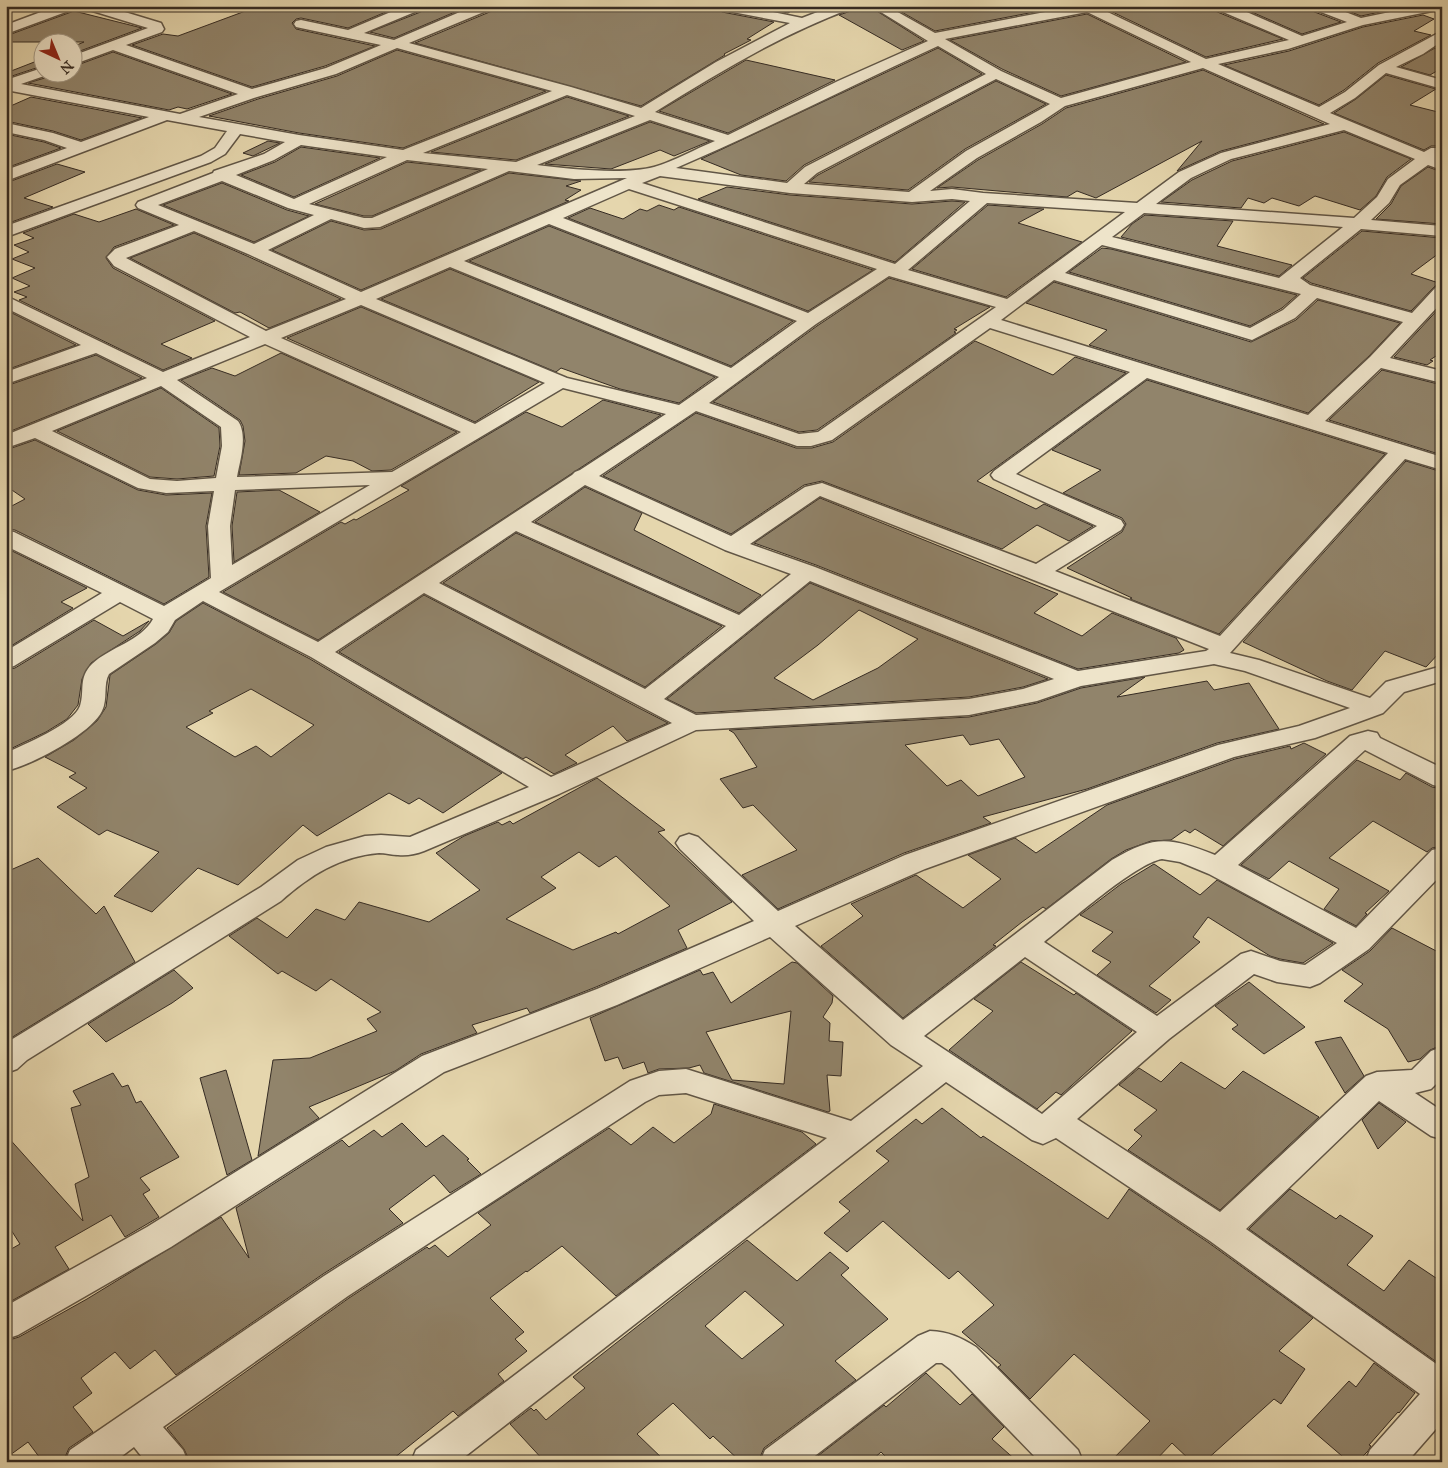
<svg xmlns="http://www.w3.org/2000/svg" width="1448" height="1468" font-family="'IM FELL Great Primer',serif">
  <rect width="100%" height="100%" fill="#e5d6ad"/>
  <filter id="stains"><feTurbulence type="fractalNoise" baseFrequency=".004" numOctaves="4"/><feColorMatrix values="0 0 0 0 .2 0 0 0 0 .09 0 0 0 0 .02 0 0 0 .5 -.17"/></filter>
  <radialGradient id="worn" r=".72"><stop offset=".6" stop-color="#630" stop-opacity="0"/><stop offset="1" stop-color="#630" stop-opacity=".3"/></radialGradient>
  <!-- building -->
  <path fill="#91846b" stroke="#352b23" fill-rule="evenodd" d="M259 6H400L348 28 301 18 296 19 292 23 296 29 375 46 325 66 252 87 132 45 163 34 178 36Z
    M425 6H469L394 38 370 32 423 11Z
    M494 6H714L722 12 774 22 747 39 751 40 724 54 725 55 641 106 415 43 492 11Z
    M754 6H799L788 13Z
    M853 6H869L924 41 902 50 839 15 851 11Z
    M891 6H1066L935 31Z
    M1100 6H1213L1215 11 1283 39 1206 57Z
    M1238 6H1310L1312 11 1341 22 1302 34Z
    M1336 6H1401L1404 7 1361 16Z
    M74 11 142 28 72 54V47L84 42H6V36Z
    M1087 14 1186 62 1061 96 1002 69 950 40Z
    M1423 15 1434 19 1414 31 1431 35 1378 63 1344 90 1319 105 1224 65 1289 51 1363 27Z
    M938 48 982 74 804 165 786 181 741 175 701 159Z
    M1435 48 1442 50V68L1430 75 1401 67Z
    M397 50 546 91 403 148 299 133 209 116 258 99 337 76Z
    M113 52 232 94 187 109 178 107 169 110 28 83 48 77 51 72H72V67Z
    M42 59V66L6 78V73Z
    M746 60 835 80 728 133 659 111Z
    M1203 70 1324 124 1221 151 1177 171 1202 141 1096 198 1077 191 1067 197 952 187 937 188 978 160 1042 124 1066 108Z
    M1386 75 1436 89 1410 105 1442 113V146H1431L1424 150 1334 113 1356 99Z
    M996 81 1046 104 965 149 908 190 809 182 818 175Z
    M31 97 142 118 81 140 53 131 6 121V108Z
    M567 97 629 116 516 160 431 152Z
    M650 122 710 141 674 156 660 150 611 169 545 164Z
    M1344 132 1411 159 1387 177 1376 196 1360 210 1315 196 1299 206 1272 198 1264 203 1248 198 1241 208 1161 202 1192 180 1232 161Z
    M6 134 44 142 61 148 6 168Z
    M268 141 280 143 253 156 243 153Z
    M301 147 380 158 294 197 241 175 275 162Z
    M407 162 481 170 372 216H364L315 204Z
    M57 164 85 172 24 198 53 207 6 224V183Z
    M1428 167 1442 172V224L1376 219 1391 204 1401 186Z
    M509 173 581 181 566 186 581 190 565 200 569 201 361 290 272 250 331 221 364 230 381 229Z
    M222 183 287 210 309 216 254 242 163 205Z
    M727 187 790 195 912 204 952 201 965 202 895 262 698 199Z
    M659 205 674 210 679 207 873 270 808 311 568 218 590 208 623 219 640 209 647 211Z
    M988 205 1044 209 1018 223 1082 242 1006 297 912 269Z
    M136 209 174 225 114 247 106 258 113 268 215 321 161 344 192 358 163 370 19 300 27 297 14 292 30 286 12 278 35 268 12 259 29 252 14 245 34 238 23 233 74 214 99 222Z
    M1145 215 1233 221 1217 246 1292 265 1279 276 1121 237 1132 224Z
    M549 226 793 321 731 366 469 261Z
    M1362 231 1442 238V251L1411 274 1442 284 1435 286 1411 311 1311 283 1303 278Z
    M194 233 247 256 341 299 269 328 240 312 235 313 130 258Z
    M1102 248 1111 249 1297 295 1282 308 1250 326 1069 272Z
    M450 269 715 377 679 403 620 389 561 368 556 372 381 299Z
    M889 278 990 307 954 329 957 330 954 332 956 333 817 430 799 432 713 402 817 326Z
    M1054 282 1251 342 1296 320 1318 300 1400 323 1369 356 1308 413 1089 345 1107 330 1026 303Z
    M1442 305V352L1430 360 1433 361 1427 365 1394 357Z
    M361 307 539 382 475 422 287 338Z
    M6 310 76 345 6 370Z
    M975 341 1053 375 1075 357 1126 373 977 481 1036 509 1044 504 1093 526 1069 541 1037 525 1002 549 822 481 804 485 731 534 603 476 696 413 796 448H812L833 442Z
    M281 353 457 432 391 470 372 471 353 461 326 456 296 473 239 475 245 441 243 426 240 420 181 380 212 368 235 376Z
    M96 355 142 378 6 433V386Z
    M1382 370 1442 385V455L1329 420Z
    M1147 380 1385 454 1219 634 1130 599 1132 598 1067 568 1122 532 1126 524 1122 518 1063 493 1101 470 1052 450Z
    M161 388 219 428 220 446 214 476 177 479 150 477 57 431Z
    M603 400 661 415 318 640 223 592 341 522 345 524 354 519 356 520 409 490 401 486 526 412 562 427Z
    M35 440 138 490 166 495 212 493 206 526 209 577 164 604 15 530 6 529V509L25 499 6 486V450Z
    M1406 461 1442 472V650L1426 667 1385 651 1352 690 1327 681 1243 642Z
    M585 487 642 513 634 530 761 595 739 613 535 522Z
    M279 490 320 512 234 562 232 526 237 492Z
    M820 498 1058 594 1034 613 1082 636 1112 613 1176 638 1184 650 1179 653 1078 669 816 565 754 543Z
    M516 533 722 626 645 687 443 583Z
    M6 548 87 588 61 602 73 608 6 649Z
    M810 583 1048 679 1023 687 969 697 696 713 667 699ZM859 610 918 639 878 668 813 700 774 678 818 645Z
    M424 595 637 707 668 723 627 741 613 726 565 755 577 763 554 774 526 757 523 759 339 652Z
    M203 603 310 659 502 773 443 813 419 798 409 804 389 793 317 836 303 825 238 885 198 868 152 912 114 896 159 852 107 830 99 835 57 807 87 788 69 777 76 773 45 757 74 740 97 721 106 707 110 675 156 644 169 633 176 621ZM251 689 314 725 271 757 256 746 235 757 186 727 213 713 209 711Z
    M94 620 123 636 149 621 140 631 91 663 82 679 78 705 67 719 46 732 6 751V670L15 668Z
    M1145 677 1117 697 1207 681 1214 690 1249 683 1279 729 1217 743 1087 789 983 817 991 823 904 853 778 909 742 875 797 850 753 805 743 808 720 779 757 767 734 733 729 730 969 717 1037 703 1081 688ZM963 735 970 745 999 739 1025 777 978 796 961 780 947 786 905 745Z
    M1304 743 1326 754 1223 846 1195 829 1190 833 1185 830 1171 840 1151 841 1126 850 1111 859 1046 909 1043 907 1022 922 993 945 996 946 903 1018 821 946 863 916 851 904 916 875 963 908 1001 879 968 855 1015 838 1036 853 1107 805 1235 759 1290 746 1291 749Z
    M1357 760 1400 780 1406 773 1432 787 1442 789V846L1432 848 1427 852 1373 821 1329 858 1389 891 1365 913 1367 914 1356 926 1324 909 1339 889 1289 861 1269 879 1241 865Z
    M597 778 665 830 658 832 732 902 678 930 687 948 596 987 530 1013 527 1008 472 1025 477 1033 421 1054 395 1071 309 1107 319 1118 258 1156 273 1060 310 1058 377 1031 367 1019 381 1012 331 979 316 991 282 971 278 974 229 936 257 918 287 938 316 909 345 920 359 902 429 922 480 890 436 853 464 836 498 822 502 825 510 821 513 824ZM579 852 599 867 616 856 670 906 618 934 616 932 573 950 506 919 556 888 541 877Z
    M38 858 96 914 104 906 135 962 6 1041V872Z
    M1154 864 1200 895 1217 880 1333 943 1303 963 1280 959 1270 956 1208 917 1193 937 1200 942 1149 986 1171 1000 1156 1013 1097 975 1111 962 1092 951 1113 932 1080 915 1121 884Z
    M1392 928 1442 954V1045L1430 1050 1420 1059 1408 1062 1388 1029 1344 1001 1363 984 1342 970 1370 951Z
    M792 962 797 963 833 996 832 1003 823 1017 830 1023 829 1041 843 1042 841 1076 827 1075 830 1111 828 1112 704 1073 700 1065 689 1068 659 1069 648 1073 644 1062 623 1069 618 1057 605 1061 590 1018 700 970 703 975 713 972 731 1003ZM791 1011 784 1084 732 1080 706 1032Z
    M1021 962 1074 995 1076 993 1132 1031 1061 1095 1056 1092 1037 1109 949 1050 993 1011 974 999Z
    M174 970 193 988 172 1003 106 1042 88 1024Z
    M1249 982 1305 1027 1264 1054 1232 1029 1238 1025 1215 1006Z
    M1341 1037 1364 1076 1345 1093 1315 1042Z
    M1181 1062 1225 1089 1243 1071 1319 1117 1220 1210 1128 1150 1142 1136 1134 1130 1157 1110 1119 1085 1139 1068 1161 1082Z
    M226 1070 252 1160 227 1175 200 1078Z
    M113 1073 122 1087 128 1085 136 1103 141 1101 179 1157 140 1178 150 1190 143 1194 159 1217 125 1237 111 1215 55 1247 69 1269 6 1304V1252L20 1244 6 1222V1135L83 1221 75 1184 89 1177 71 1108 81 1105 73 1091Z
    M1379 1103 1406 1122 1378 1149 1362 1120Z
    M714 1104 802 1132 816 1144 616 1296 562 1246 527 1272 526 1271 490 1298 524 1332 515 1339 527 1351 498 1374 504 1381 458 1416 453 1411 389 1462H190L184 1449 167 1428 349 1298 427 1247 429 1249 435 1245 448 1257 491 1225 478 1213 609 1128 631 1145 653 1127 674 1143 711 1114Z
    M942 1108 981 1138 983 1136 1108 1219 1129 1189 1209 1243 1313 1318 1279 1351 1305 1369 1281 1404 1274 1399 1204 1462H1192L1172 1443 1154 1462H1110L1150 1421 1074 1354 1030 1399 998 1367 1001 1365 962 1332 994 1305 958 1271 949 1279 883 1221 847 1252 824 1233 850 1211 839 1202 889 1161 876 1151 916 1119 922 1124Z
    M402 1123 426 1147 443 1135 469 1159 467 1160 481 1174 450 1193 434 1175 389 1209 403 1223 323 1274 176 1375 155 1350 130 1369 115 1352 81 1378 92 1393 73 1407 93 1432 69 1448 63 1462H43L28 1442 6 1458V1341L19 1337 87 1299 221 1217 249 1258 236 1208 342 1140 349 1147 374 1130 382 1137Z
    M1290 1189 1336 1219 1340 1215 1373 1236 1347 1265 1384 1291 1409 1260 1442 1282V1357L1438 1363 1249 1229Z
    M747 1240 797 1281 830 1252 849 1268 841 1275 888 1319 835 1361 856 1380 764 1448 758 1462H741L713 1436 710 1439 673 1403 637 1434 666 1462H545L510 1424 531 1408 534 1411 536 1409 546 1420 585 1388 573 1377ZM745 1291 784 1325 742 1359 705 1326Z
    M1374 1363 1415 1393 1399 1413 1398 1412 1369 1445 1371 1446 1368 1451 1357 1462H1349L1307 1426 1349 1381 1356 1387Z
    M926 1373 960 1405 972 1394 1004 1427 992 1439 1018 1462H891L881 1452 870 1462H810L884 1405 886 1407Z"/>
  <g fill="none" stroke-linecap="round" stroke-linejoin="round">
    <defs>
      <path id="minor" d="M57 6H75L74 9 6 34V25Z
        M85 6H105L161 23 164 29 162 32 126 45 252 89 326 68 381 45 296 27 294 24 296 21 301 20 348 30 405 6H423L422 9 364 33 394 40 474 6H492L491 9 409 43 571 87 641 108 716 62 790 23 722 10 716 6H743L802 18 833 6H851L850 9C780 35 718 73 655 112L728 135 838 81 928 41 871 6H887L935 33 1077 6H1095L1206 59 1289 40 1216 9 1215 6H1233L1302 36 1347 22 1313 9 1312 6H1330L1361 18 1419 6H1442V9L1363 25 1288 49 1218 64 1319 107 1345 92 1379 65 1442 31V41L1423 54 1396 67 1442 80V89L1386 73 1355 98 1330 113 1424 152 1431 148H1441L1442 154 1437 157 1442 159V170L1428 165 1400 185 1389 203 1371 220 1442 226V236L1361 229 1300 278 1310 285 1412 313 1436 287 1442 286V302L1390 358 1442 371V383L1381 368 1325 421 1442 457V470L1405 459 1230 653 1259 660 1370 698 1386 682 1442 666V681L1404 692 1383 713 1315 738 1234 757 925 869 795 926 903 1020 1112 860C1155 835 1169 837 1215 855L1350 736 1368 731 1377 733 1380 738 1442 768V787L1433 785 1365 750 1238 865 1356 928 1432 850 1442 848V874L1369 949 1320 983 1310 987 1277 982 1254 974 1169 1039 1077 1119 1220 1212 1366 1076 1377 1072 1412 1070 1431 1051 1442 1047V1078L1431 1089 1415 1093 1442 1111V1139L1431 1136 1379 1101 1246 1229 1442 1368V1422L1407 1462H1365L1370 1450 1420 1394 1210 1241 1056 1138 1043 1144 1032 1140 946 1082 458 1462H411L416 1450 827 1138 686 1093 659 1095 645 1102 348 1296 163 1427 183 1450 188 1462H146L134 1447 114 1462H65L70 1450 324 1276 630 1081 659 1071 686 1069 851 1121 923 1066 891 1045 770 937 617 1005 444 1072 171 1247 18 1335 6 1339V1306L147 1227 422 1056 597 989 754 921 680 849 676 843 680 837 689 834 698 837 778 911 905 855 1218 745 1299 726 1350 708 1245 671 1214 664 1081 686 1037 701 969 715 696 730 559 794 424 851C416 854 407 856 398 855 392 855 385 853 379 853 340 856 309 876 281 901L27 1060 17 1069 6 1073V1043L261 887 298 860 326 847 365 836 381 835 410 837 529 787 311 657 203 601 175 620 168 632 155 643 109 674C103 684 108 699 102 711 91 734 31 765 6 771V753C24 744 73 725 80 706 85 690 78 678 92 664 110 647 141 641 153 619L120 602 14 666 6 668V651L102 593 6 546V531L14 532 164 606 211 578 208 526 214 491 166 493 138 488 35 438 6 448V435L147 378 96 353 6 384V372L81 345 6 308V296L163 372 250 337 114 266 107 257 115 249 179 225 138 208 136 205 138 202 213 173 214 171 264 154 285 142 240 134 225 154 211 162 6 237V226L201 156 215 148 227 131 167 120 6 181V170L67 148 44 140 6 132V123L53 133 81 142 149 117 6 90V80L42 68V72H49L47 75 21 84 180 114 238 94 113 50 72 65V56L148 28 86 9ZM1087 12 1191 62 1061 98 1001 71 945 39ZM938 46 986 74 805 167 787 183 676 168C765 130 850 86 938 46ZM397 48 552 91 403 150 299 135 199 117 257 97 336 74ZM1203 68 1330 124 1221 153 1179 172 1137 203 983 193 952 189 930 191 977 158 1041 122 1065 106ZM996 79 1050 104 966 151 909 192 804 184 817 173ZM567 95 635 116 516 162 423 153ZM650 120 715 141C695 149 675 161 654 167 624 175 569 169 537 165ZM1344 130 1415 159 1388 179 1377 197 1354 218 1156 204 1191 178 1231 159ZM301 145 387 157 294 199 236 175 274 160ZM407 160 488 169 372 218H364L309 204ZM509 171 574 179 627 178 361 292 268 250 331 219 364 228 380 227ZM660 176 790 193 912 202 952 199 970 201 895 264 642 183ZM222 181 288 208 314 215 254 244 158 205ZM629 189 877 269 808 313 563 218ZM987 203 1125 212 1007 299 908 270ZM1144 213 1320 225 1343 227 1279 278 1112 237ZM549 224 797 321 731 368 464 261ZM194 231 248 254 346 299 266 331 126 258ZM1102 245 1301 294 1283 310 1250 328 1065 273ZM450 267 719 377 679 405 567 378 376 299ZM889 276 996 307 818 432 799 434 709 403 816 324ZM1054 280 1252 340 1295 318 1317 298 1403 322 1370 357 1308 415 1001 320ZM361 305 545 383 475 424 281 338ZM990 328 1130 372 994 471 991 475 994 479 1097 526 1036 564 822 483 805 487 731 536 599 476 696 411 797 446H811L832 440ZM265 344 461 432 392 472 237 477C240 461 248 435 238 421L177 380ZM1147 378 1388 453 1220 636 1055 571 1121 530 1124 525 1121 520 1016 474ZM161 386 221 427 222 446 216 478 177 481 150 479 52 431ZM563 388 666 414 580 470 575 472 572 475 318 642 219 592ZM370 485 232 565 230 526 235 490ZM585 485 725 550 791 574 739 615 531 522ZM820 496 1209 649 1206 651 1078 671 815 567 750 544ZM516 531 726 626 645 689 439 583ZM810 581 1054 679 1023 689 969 699 696 715 664 699ZM424 593 638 705 672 723 551 777 335 652ZM1162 859 1180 862 1209 874 1337 943 1305 965 1280 961 1251 951 1241 954 1157 1016 1044 942C1068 923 1136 863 1162 859ZM1025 957 1137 1032 1042 1114 924 1036Z
        M930 1331C949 1332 960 1337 976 1347L1078 1450 1083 1462H1040L950 1369 942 1363H936L807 1462H760L765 1450 918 1336Z"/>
    </defs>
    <!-- minor casing -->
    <use href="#minor" stroke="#615646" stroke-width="3"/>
    <!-- minor -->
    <use href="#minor" fill="#eee4ca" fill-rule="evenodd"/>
  </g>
  <!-- margin -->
  <rect width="1448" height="1468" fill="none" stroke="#e5d6ad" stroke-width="25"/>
  <rect x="8" y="8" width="1433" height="1453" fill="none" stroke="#352b23" stroke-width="2.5"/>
  <rect x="12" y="12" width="1423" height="1443" fill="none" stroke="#352b23"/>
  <!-- north arrow -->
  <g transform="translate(58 58) rotate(136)"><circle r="24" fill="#eee4ca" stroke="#a49a87"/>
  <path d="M0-4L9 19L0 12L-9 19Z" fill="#8f2418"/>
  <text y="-8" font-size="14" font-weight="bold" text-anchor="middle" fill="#352b23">N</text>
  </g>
  <rect width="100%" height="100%" filter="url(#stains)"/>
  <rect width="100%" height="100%" fill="url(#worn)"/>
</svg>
